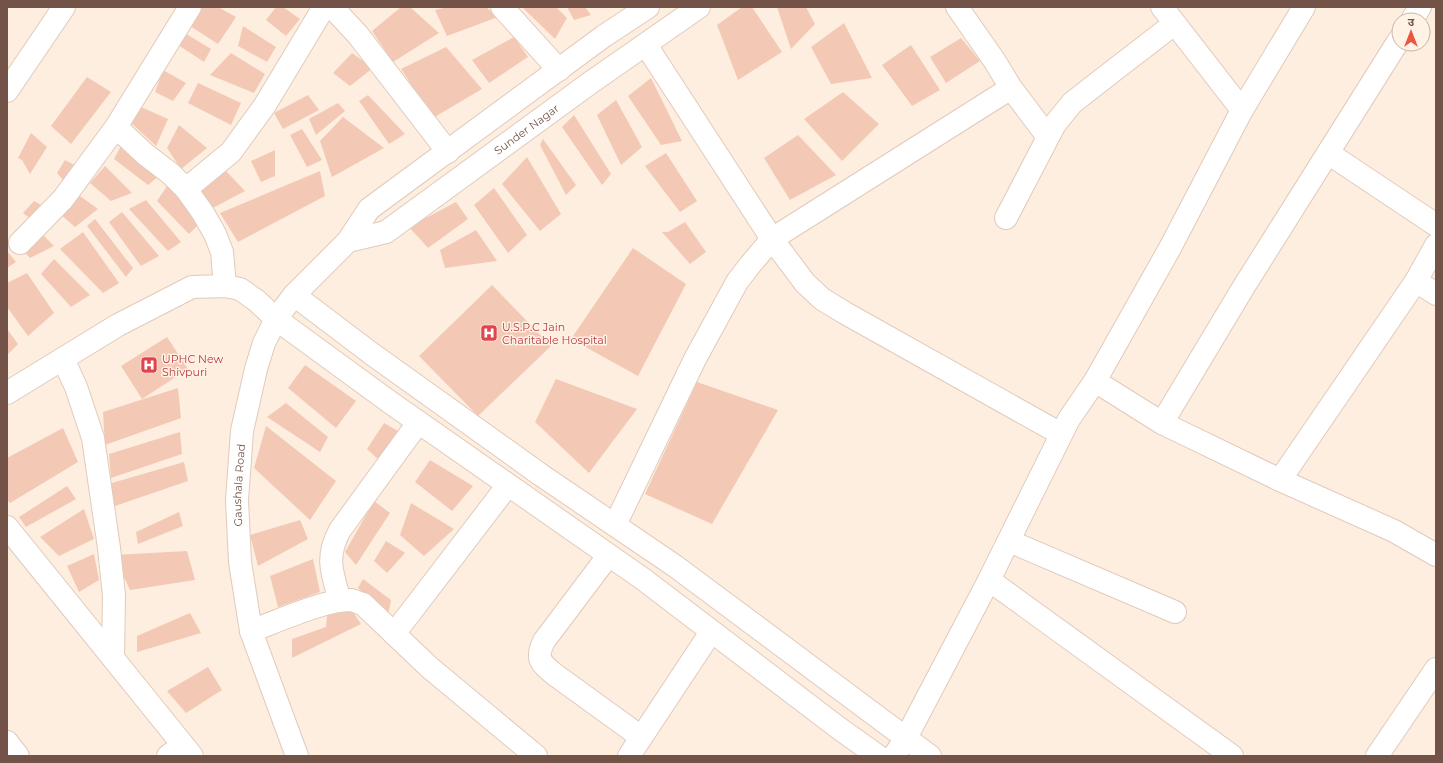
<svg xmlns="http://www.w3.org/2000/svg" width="1443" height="763" font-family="Montserrat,'Noto Sans Devanagari',sans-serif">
  <rect width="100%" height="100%" fill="#fdeedf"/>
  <!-- building -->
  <path fill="#f3c9b6" d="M198 7H218L236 17 218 44 190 26Z
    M276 7H283L300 19 286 36 266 20Z
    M401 7H410L439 33 393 62 372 31Z
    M448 7H486L498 17 447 36 435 10Z
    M522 7H556L567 18 555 39Z
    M567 7H585L591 15 574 20Z
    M742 7H752L782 52 738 80 717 25Z
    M777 7H806L815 24 791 49Z
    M844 23 872 78 831 84 811 47Z
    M243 26 276 47 267 62 238 46Z
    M183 32 211 49 204 62 178 45Z
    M514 37 528 57 489 83 472 60Z
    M961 38 980 61 946 83 930 57Z
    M911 45 940 90 912 106 882 65Z
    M446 47 482 89 433 118 401 69Z
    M231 53 265 74 254 93 210 75Z
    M352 53 373 68 350 86 333 73Z
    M163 70 186 83 173 101 155 92Z
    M87 77 111 92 71 144 51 126Z
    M651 78 682 141 661 145 628 96Z
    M198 83 241 103 231 125 188 103Z
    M843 92 879 124 842 161 804 119Z
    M308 95 319 110 283 129 274 113Z
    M368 95 405 134 389 144 359 101Z
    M616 100 642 147 621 165 597 115Z
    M338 103 345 111 316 135 309 119Z
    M141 107 168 119 156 146 129 121Z
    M574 115 611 174 602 185 562 127Z
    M343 117 384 148 332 177 320 141Z
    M179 125 207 148 181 169 167 148Z
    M302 129 322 160 307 167 290 135Z
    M31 133 47 147 30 174 22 160 18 158Z
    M798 135 836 175 790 200 764 158Z
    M543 139 576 185 566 195 540 145Z
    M122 144 160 175 148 185 114 159Z
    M275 150V176L261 182 251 161Z
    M666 153 697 201 680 212 645 166Z
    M527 157 561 214 540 231 502 184Z
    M65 160 78 167 68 186 57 173Z
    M105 166 132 193 111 201 90 183Z
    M226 171 245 191 209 210 201 189Z
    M320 171 325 196 238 242 220 213Z
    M167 186 201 222 189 234 157 201Z
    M494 188 527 235 508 253 474 205Z
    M80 196 98 209 75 227 60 214Z
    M146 200 181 242 168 251 129 209Z
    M34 201 43 206 31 219 23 213Z
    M456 202 468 219 428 248 409 227Z
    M122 212 159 256 141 266 109 222Z
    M95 219 133 268 126 277 87 226Z
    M685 222 706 252 690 264 662 232H668Z
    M38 230 54 246 30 258 20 247Z
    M476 230 497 261 445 268 440 250Z
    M83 232 119 283 103 293 60 249Z
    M633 248 686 284 638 376 571 339Z
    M7 251 16 262 7 268Z
    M54 259 90 295 71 307 41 274Z
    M27 273 54 313 28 336 7 307V283Z
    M492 285 551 346 478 416 419 356Z
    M7 329 18 344 7 355Z
    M167 337 188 369 142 399 121 366Z
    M305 365 356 401 336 428 288 388Z
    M556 379 637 409 589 473 535 422Z
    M697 382 778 410 712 524 645 494Z
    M178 388 181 418 105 445 103 412Z
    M286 403 328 437 320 452 267 417Z
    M384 423 403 434 379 460 367 449Z
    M266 426 336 481 310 520 254 468Z
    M63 428 78 462 10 503 7 500V458Z
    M180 432 182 454 111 478 109 454Z
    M430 460 473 486 452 511 415 482Z
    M184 462 188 481 112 507V483Z
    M67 486 76 499 26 527 19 517Z
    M374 501 390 513 356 565 345 552Z
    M411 503 454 529 424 556 400 535Z
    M84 509 94 539 59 556 40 537Z
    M179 512 183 526 138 544 136 532Z
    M300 520 308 539 258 566 250 535Z
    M386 541 405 553 387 573 374 561Z
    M187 551 195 580 130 590 114 555Z
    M94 554 99 580 79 592 67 566Z
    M313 559 320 592 278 607 270 576Z
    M363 579 391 600 388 616 358 588Z
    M351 609 361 624 292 658V639L326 627 327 615Z
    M190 613 201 633 137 652V636Z
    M208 667 222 690 186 713 167 691Z"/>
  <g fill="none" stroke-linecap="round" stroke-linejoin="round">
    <defs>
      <g id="minor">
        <path d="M190 7 116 127 145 154 171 174 186 189 203 213 215 234 222 252 225 286"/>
        <path d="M332 7 358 35 448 152"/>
        <path d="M502 7 559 70"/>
        <path d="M957 7 994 60 1011 88 1048 137"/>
        <path d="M1162 7 1242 110"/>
        <path d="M1412 20 1420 7"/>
        <path d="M646 45 772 239 805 283 822 299 845 313 1061 434"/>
        <path d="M7 91 64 7"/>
        <path d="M1328 153 1436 225"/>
        <path d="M186 189 231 152 265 105 324 7"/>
        <path d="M1006 218 1055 124 1072 103 1113 71 1174 24"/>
        <path id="s1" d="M348 241 386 232 590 83 699 7"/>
        <path d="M20 243 63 199 116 127"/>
        <path d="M1416 281 1436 294"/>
        <path d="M294 295 372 354 541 475 675 566 930 756"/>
        <path d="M63 359 76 387 93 438 109 548 114 596 113 658"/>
        <path d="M1095 381 1162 423 1280 480 1394 531 1436 555"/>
        <path d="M7 393 118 325 192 287 225 286 240 289 257 301 276 319 391 403 643 579 840 729 878 756"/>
        <path d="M1162 423 1243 288 1399 40"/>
        <path d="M1280 480 1416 281 1436 245"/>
        <path d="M615 525 695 359 737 282 750 265 772 239 1011 88"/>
        <path d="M7 527 192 756"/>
        <path d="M1009 541 1175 612"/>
        <path d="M608 556 544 641C535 659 541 663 554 674L641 737"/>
        <path d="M989 580 1232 756"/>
        <path d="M340 601C332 573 325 557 340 530L418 423"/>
        <path d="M251 631C276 622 326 599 351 600 355 601 359 603 363 604L429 667 536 756"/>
        <path d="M394 634 508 485"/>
        <path d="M7 742 18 756"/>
        <path d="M168 756 183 745"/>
        <path id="s2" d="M297 756 251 631 240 562 237 500 242 431 256 369 264 343 276 319 294 295 348 241 369 209 604 36 648 7"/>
        <path d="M629 756 711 632"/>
        <path d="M894 756 906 738 989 580 1069 419 1095 381 1170 248 1242 110 1304 7"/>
        <path d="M1377 756 1436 669"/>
      </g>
    </defs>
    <!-- minor casing -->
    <use href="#minor" stroke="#e1cabb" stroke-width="24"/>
    <!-- minor -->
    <use href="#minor" stroke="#fff" stroke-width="22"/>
  </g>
  <!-- icons -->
  <defs>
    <symbol id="hospital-square" viewBox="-11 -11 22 22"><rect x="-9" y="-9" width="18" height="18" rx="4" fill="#e0444e" stroke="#fff3e6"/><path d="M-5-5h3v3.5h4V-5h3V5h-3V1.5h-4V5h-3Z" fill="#fff"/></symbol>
  </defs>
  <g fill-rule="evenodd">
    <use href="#hospital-square" x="479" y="323" width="20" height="20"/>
    <use href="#hospital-square" x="139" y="355" width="20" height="20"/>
  </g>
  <g text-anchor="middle" stroke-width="3" stroke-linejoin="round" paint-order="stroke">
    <!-- street labels -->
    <g font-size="11" fill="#735247" stroke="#fff3e6">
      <text dy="4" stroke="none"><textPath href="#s1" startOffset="213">Sunder Nagar</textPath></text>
      <text dy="4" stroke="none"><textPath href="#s2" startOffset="280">Gaushala Road</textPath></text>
    </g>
    <!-- health labels -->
    <g font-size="11" fill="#be3a42" stroke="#fff3e6" text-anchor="start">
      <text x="502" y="331">U.S.P.C Jain<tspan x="502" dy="13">Charitable Hospital</tspan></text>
      <text x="162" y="363">UPHC New<tspan x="162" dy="13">Shivpuri</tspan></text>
    </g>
  </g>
  <!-- border -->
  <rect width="1443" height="763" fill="none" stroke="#735247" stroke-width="16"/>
  <!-- north arrow -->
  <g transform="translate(1411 32)"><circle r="19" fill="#fff3e6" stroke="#c7b3a6"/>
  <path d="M0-3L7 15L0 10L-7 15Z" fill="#eb5640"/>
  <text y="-6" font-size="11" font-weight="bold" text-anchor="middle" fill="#735247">उ</text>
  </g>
</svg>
